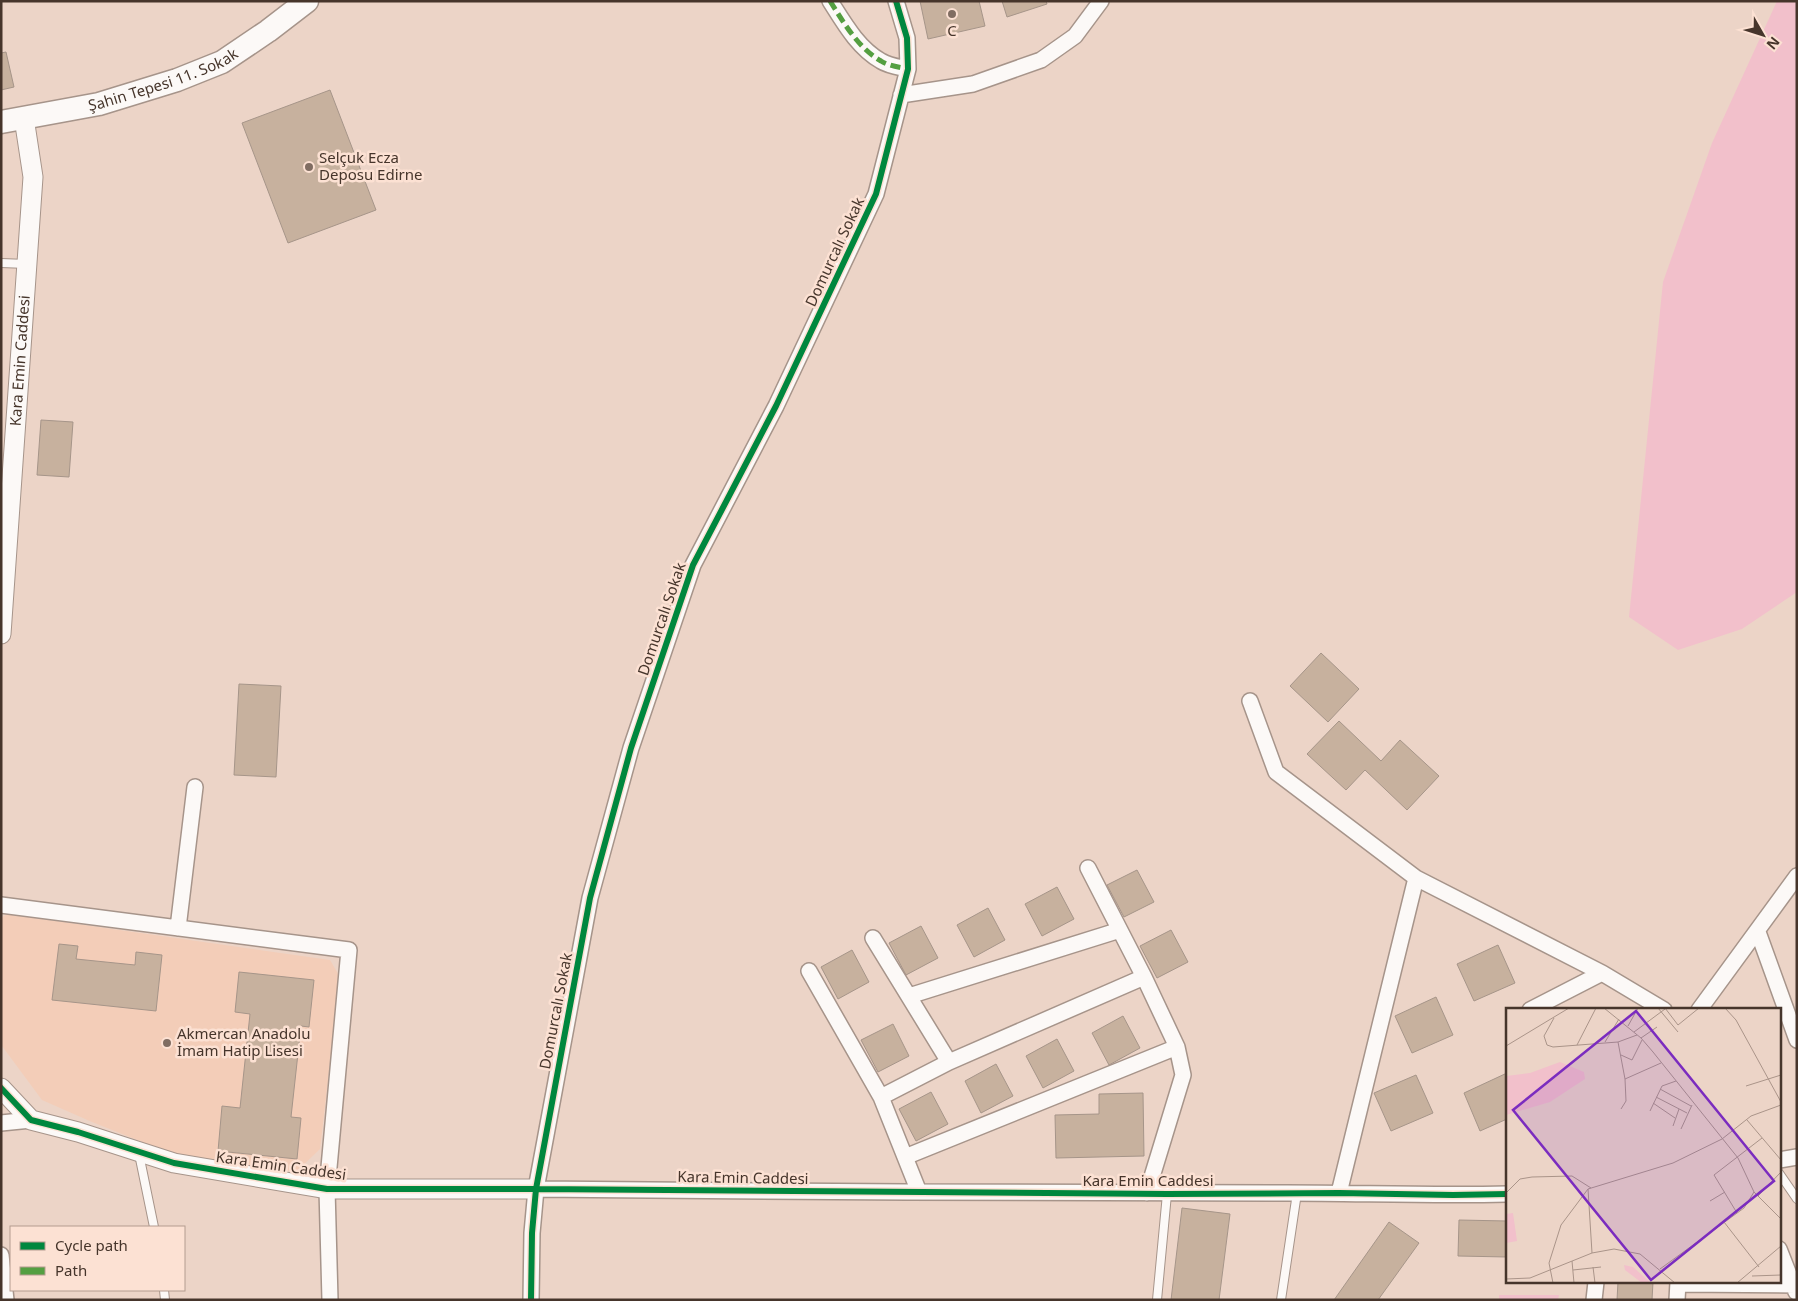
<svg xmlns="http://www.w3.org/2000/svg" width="1798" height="1301" font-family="'Noto Sans',sans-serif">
  <rect width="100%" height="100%" fill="#ecd4c7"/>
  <!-- built -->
  <path fill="#f3cdb8" d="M7 914 330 960 340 977 320 1149 296 1172 218 1163 160 1149 92 1122 42 1100 2 1046 1 918Z"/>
  <!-- green -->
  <path fill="#f2c0cb" d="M1777 1H1797V592L1742 629 1678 650 1629 617 1663 282 1712 143Z
    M1499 1295H1559L1558 1300H1499Z"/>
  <!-- building -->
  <path fill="#c7b19e" stroke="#a69589" d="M920 1H979L985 26 928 39Z
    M1002 1H1046L1047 4 1007 17Z
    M6 52 14 87 1 90V53Z
    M330 90 376 210 288 243 242 123Z
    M41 420 73 422 69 477 37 475Z
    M1321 653 1359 689 1328 722 1290 686Z
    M239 684 281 686 276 777 234 775Z
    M1339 721 1381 761 1400 740 1439 776 1407 810 1365 770 1346 790 1307 754Z
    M1137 870 1154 902 1124 917 1107 885Z
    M1057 887 1074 919 1042 936 1025 904Z
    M988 908 1005 940 974 957 957 925Z
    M921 926 938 958 906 975 889 943Z
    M1171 930 1188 962 1157 978 1140 946Z
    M59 944 78 946 76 959 135 965 136 952 162 955 156 1011 52 1000Z
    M1498 945 1515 983 1474 1001 1457 964Z
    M852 950 869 982 838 999 821 967Z
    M239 972 314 980 309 1027 301 1026 291 1117 301 1118 297 1159 218 1151 222 1106 240 1108 250 1014 235 1012Z
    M1436 997 1453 1035 1412 1053 1395 1016Z
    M1123 1016 1140 1048 1109 1065 1092 1033Z
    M893 1024 909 1056 878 1072 861 1040Z
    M1057 1039 1074 1071 1043 1088 1026 1056Z
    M996 1064 1013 1096 981 1113 965 1081Z
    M1507 1073V1119L1480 1131 1464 1093Z
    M1416 1075 1433 1113 1391 1131 1374 1093Z
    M931 1092 948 1124 916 1141 899 1109Z
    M1143 1093 1144 1156 1056 1158 1055 1115 1099 1114V1094Z
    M1182 1208 1230 1214 1219 1300H1171Z
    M1459 1220 1507 1221V1257L1458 1256Z
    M1389 1222 1419 1243 1378 1300H1334Z
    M1618 1282H1653L1652 1300H1617Z"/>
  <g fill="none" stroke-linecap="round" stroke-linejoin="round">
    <defs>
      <path id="service" d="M1 263 27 264
        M139 1154 154 1227
        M1779 1173 1797 1199
        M164 1290 165 1300
        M1157 1300 1167 1194
        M1281 1300 1297 1193"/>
      <path id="minor" d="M830 1C844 23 858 48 881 61 889 66 899 67 908 69
        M901 95 973 84 1041 60 1075 36 1101 1
        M1250 701 1276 772 1416 878 1602 973 1664 1010
        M1088 868 1144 977 1177 1047 1183 1075 1147 1193
        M1 905 349 950 327 1189 330 1300
        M178 928 195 787
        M1758 932 1797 1040
        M873 938 949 1062
        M809 971 881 1097 919 1192
        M909 996 1120 930
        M1530 1010 1602 973
        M1699 1010 1797 876
        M881 1097 949 1062 1144 977
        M1 1123 31 1120
        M905 1157 1177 1047
        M1779 1160 1797 1157
        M536 1189C786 1191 1037 1194 1287 1193 1360 1193 1434 1196 1507 1194
        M1339 1193 1416 878
        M1779 1249 1796 1292
        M1 1255 6 1300
        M1678 1284 1795 1285
        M531 1300 532 1233 536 1189 590 898 631 748 693 565 776 406 876 194 908 69 907 38 896 1
        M1594 1300 1596 1282
        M1677 1300 1678 1282"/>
      <g id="tertiary">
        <path id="s1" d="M1 634 33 177 24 118"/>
        <path d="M1 1088 31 1120 78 1132 174 1163 327 1189H536"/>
      </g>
      <g id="secondary">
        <path id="s2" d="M1 122 99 104 177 80 222 62 268 31 307 1"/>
      </g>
    </defs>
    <!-- service casing -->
    <use href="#service" stroke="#a6948a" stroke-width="10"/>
    <!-- minor casing -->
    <use href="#minor" stroke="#a6948a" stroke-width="18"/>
    <!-- tertiary casing -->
    <use href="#tertiary" stroke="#a6948a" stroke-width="21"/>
    <!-- secondary casing -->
    <use href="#secondary" stroke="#a6948a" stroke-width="25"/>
    <!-- service -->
    <use href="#service" stroke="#fcf9f7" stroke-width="8"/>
    <!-- minor -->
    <use href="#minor" stroke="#fcf9f7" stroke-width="15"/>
    <!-- tertiary -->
    <use href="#tertiary" stroke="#fcf9f7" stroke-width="19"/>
    <!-- secondary -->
    <use href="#secondary" stroke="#fcf9f7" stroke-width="22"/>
    <!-- quiet -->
    <path stroke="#549f41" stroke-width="5" stroke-dasharray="10 5" stroke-linecap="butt" d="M830 1C844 23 858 48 881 61 889 66 899 67 908 69"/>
    <defs>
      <path id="cycleway" d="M1 1088 31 1120 78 1132 174 1163 327 1189H536L1167 1194 1339 1193 1453 1195 1507 1194
        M531 1300 532 1233 536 1189 590 898 631 748 693 565 776 406 876 194 908 69 907 38 896 1"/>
    </defs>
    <!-- cycleway casing -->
    <use href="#cycleway" stroke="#fce1d3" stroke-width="9"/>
    <!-- cycleway -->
    <use href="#cycleway" stroke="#00873e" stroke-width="6"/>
  </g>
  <!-- markers -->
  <g fill="#806d62" stroke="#fce1d3" stroke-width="2">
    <circle cx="952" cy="14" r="5"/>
    <circle cx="309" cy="167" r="5"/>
    <circle cx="167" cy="1043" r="5"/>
  </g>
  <g text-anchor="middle" stroke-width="5" stroke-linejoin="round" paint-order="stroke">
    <!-- poi labels -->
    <g font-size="15" fill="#46352b" stroke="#fce1d3" text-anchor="start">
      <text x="952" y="36" text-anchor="middle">C</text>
      <text x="319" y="163">Selçuk Ecza<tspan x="319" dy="17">Deposu Edirne</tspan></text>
      <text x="177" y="1039">Akmercan Anadolu<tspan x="177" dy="17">İmam Hatip Lisesi</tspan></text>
    </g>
    <!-- street labels -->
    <g font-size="15" fill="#46352b" stroke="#fce1d3">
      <text dy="5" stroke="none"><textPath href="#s2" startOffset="168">Şahin Tepesi 11. Sokak</textPath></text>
      <text transform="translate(835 252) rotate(-65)" y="5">Domurcalı Sokak</text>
      <text dy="5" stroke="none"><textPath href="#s1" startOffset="274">Kara Emin Caddesi</textPath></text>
      <text transform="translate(662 619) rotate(-71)" y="5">Domurcalı Sokak</text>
      <text transform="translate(556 1011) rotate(-79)" y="5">Domurcalı Sokak</text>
      <text transform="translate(281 1166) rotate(8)" y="5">Kara Emin Caddesi</text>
      <text transform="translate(743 1178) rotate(1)" y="5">Kara Emin Caddesi</text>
      <text x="1148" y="1186">Kara Emin Caddesi</text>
    </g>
  </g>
  <!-- overview -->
  <g transform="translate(1506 1008)">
    <rect width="275" height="275" fill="#ecd4c7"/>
    <path d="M54 54 78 64 79 71 44 94 0 107V68L24 65ZM7 205 11 233 0 235V206ZM118 257 127 259 145 275H136L119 262Z" fill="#f2c0cb"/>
    <path fill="none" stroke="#aa9489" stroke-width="1" d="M98 0 135 30 147 44 232 150 248 184 238 200 154 261M152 0 172 24M159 0 172 17M219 0 230 12 275 94M48 10 38 28 41 37 47 39 112 34 131 27M172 17 193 0M122 18 132 0M128 24 159 1M135 30 151 19M99 34 113 11M112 34 119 71 120 93 115 101M71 37 90 0M0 38 63 0M115 47 126 52 136 32M119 71 155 55M240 78 275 67M154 81 185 98M150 89 181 105M147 95 169 110M144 103 156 78 170 73M241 112 275 152M167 118 173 101M175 121 186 97M82 181 86 245M248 184 275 211M0 185 14 171 26 169 66 168 85 180M252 188 275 164M204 193 219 184M231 205 208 167 256 130M218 214 253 259M66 253 68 275M87 259 89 275M67 262 95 259M246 268 275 267M0 271 24 270 86 245 108 241 134 246 169 275M47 275 43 255 55 217 82 181 167 155 216 131 245 108 275 97M231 275 275 238"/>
    <path fill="#7b2cbf" fill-opacity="0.15" stroke="#7b2cbf" stroke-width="2.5" d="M130 3 268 173 145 272 7 102Z"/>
    <rect width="275" height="275" fill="none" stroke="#46352b" stroke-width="2.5"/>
  </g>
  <!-- border -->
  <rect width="1798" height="1301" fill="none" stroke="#46352b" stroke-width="5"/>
  <!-- legend -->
  <rect x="10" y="1226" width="175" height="65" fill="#fce1d3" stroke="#b39c90"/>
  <rect x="20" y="1242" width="25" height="8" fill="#00873e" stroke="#b39c90"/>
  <text x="55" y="1251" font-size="15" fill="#46352b">Cycle path</text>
  <rect x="20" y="1267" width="25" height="8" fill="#549f41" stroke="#b39c90"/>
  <text x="55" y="1276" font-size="15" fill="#46352b">Path</text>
  <!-- north arrow -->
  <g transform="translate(1763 35) rotate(129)" stroke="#fce1d3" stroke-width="4" paint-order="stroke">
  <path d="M0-4L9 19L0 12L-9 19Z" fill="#46352b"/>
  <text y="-8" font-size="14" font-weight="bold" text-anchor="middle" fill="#46352b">N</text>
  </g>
</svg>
